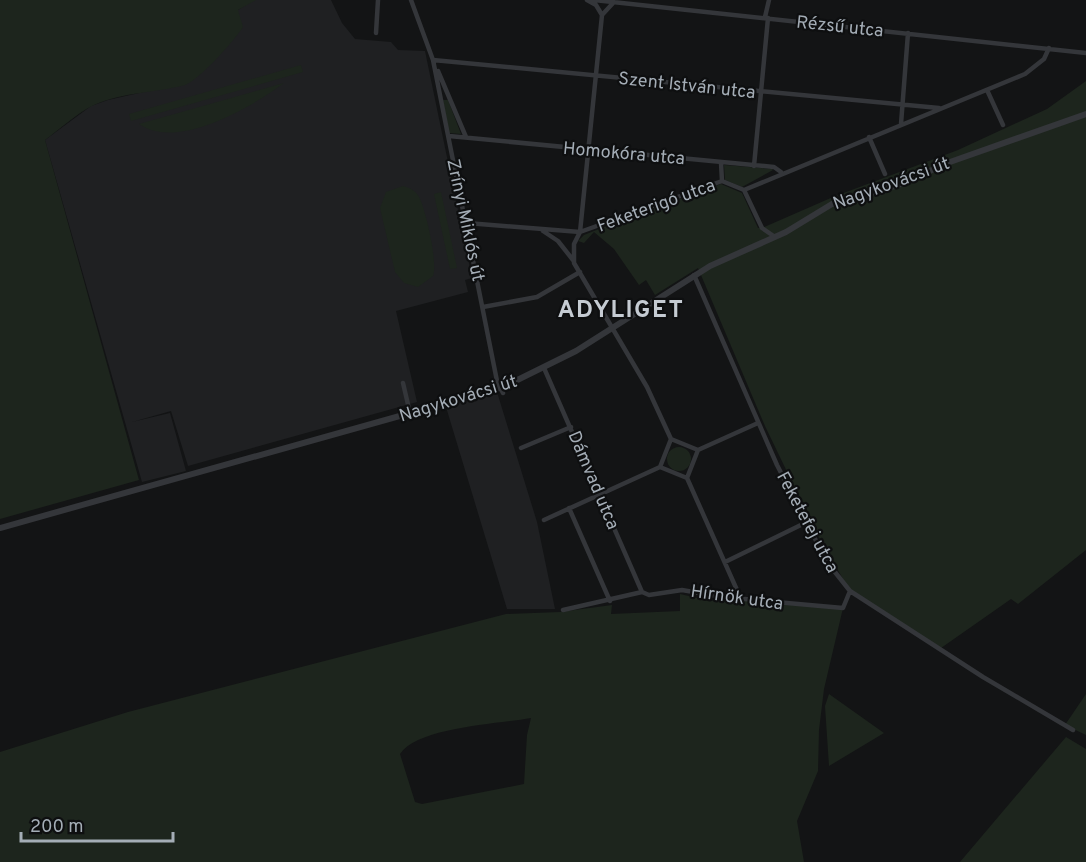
<svg xmlns="http://www.w3.org/2000/svg" width="1086" height="862" font-family="Overpass,sans-serif">
  <rect width="100%" height="100%" fill="#131415"/>
  <!-- built -->
  <path fill="#1f2022" d="M253 0H331L342 23 355 39 391 42 398 50 425 51 472 278 465 280 468 292 396 311 417 402 188 466 171 411 132 422 170 413 186 471 142 482 45 140 91 106 108 100 179 84 220 53 238 10Z
    M497 392 537 522 555 609H507L446 407Z"/>
  <!-- green -->
  <path fill="#1d251d" fill-rule="evenodd" d="M0 0H256L238 10 243 27C235 40 198 81 185 85 155 93 123 92 94 105 77 113 60 129 45 140L139 480 0 519Z
    M301 65 303 72 131 121 129 114Z
    M1086 81V550L1018 604 1011 599 941 648 850 591 817 534 765 426 698 268 655 295 646 280 639 285 614 249 594 232 584 243 578 241 584 235 619 221 621 225 647 215 646 211 721 184 742 193 758 228H762L833 197 958 150 1047 109Z
    M284 83C252 107 177 151 139 124Z
    M443 100H448L461 134 449 133Z
    M724 165 772 169 773 170 742 187 725 180Z
    M403 186C410 188 415 190 419 197 426 210 438 263 433 276L418 287 404 283 395 272 380 208 386 192Z
    M441 192 457 268 450 269 434 194Z
    M667 459a12 12 0 1 1 24 0a12 12 0 1 1-24 0Z
    M680 594 710 601 741 599 843 608 824 689 819 730 818 771 797 821 804 862H0V752L128 712 506 614 560 612 612 605 611 614 680 611ZM531 718 527 735 524 784 422 804 415 802 400 754C418 727 498 724 531 718Z
    M829 694 884 733 829 766 825 706Z
    M1086 694V735L1065 725Z
    M1066 737 1086 749V862H960Z"/>
  <g fill="none" stroke-linecap="round" stroke-linejoin="round">
    <!-- minor -->
    <path stroke="#34363a" stroke-width="4.5" d="M411 0 433 60
      M587 0 596 5 602 15 580 232 574 244V263L647 387 671 439
      M594 0 1086 53
      M602 15 614 2
      M765 17 769 0
      M376 33 378 0
      M433 60 939 108
      M433 60 497 381 503 393
      M438 71 466 137
      M987 90 1003 125
      M901 124 908 33
      M449 136 774 167 781 172
      M869 137 885 174
      M721 163 722 181
      M754 166 768 18
      M744 190 762 228 775 237
      M467 223 580 232 722 181 744 190 1025 74 1044 59 1049 48
      M543 231 558 241 573 260
      M694 275 777 465 827 562 850 591 983 677 1073 730
      M483 307 537 297 580 272
      M544 368 642 592
      M403 383 410 413
      M671 439 698 450 687 478
      M521 448 571 427
      M698 450 758 423
      M660 467 671 439
      M660 467 687 478
      M687 478 741 599
      M569 508 610 601
      M544 520 660 467
      M725 562 807 522
      M563 610 642 592 649 595 682 590 722 597 843 608 850 591"/>
    <!-- tertiary -->
    <path stroke="#34363a" stroke-width="6" d="M0 528 503 387 576 351 710 266 786 232 832 204 898 185 950 162 1086 114"/>
  </g>
  <g text-anchor="middle" stroke-width="4.5" stroke-linejoin="round" paint-order="stroke">
    <!-- street labels -->
    <g font-size="18" fill="#a4adb6" stroke="#0e0f10">
      <text transform="translate(840 26) rotate(6)" y="6">Rézsű utca</text>
      <text transform="translate(687 85) rotate(6)" y="6">Szent István utca</text>
      <text transform="translate(624 153) rotate(5)" y="6">Homokóra utca</text>
      <text transform="translate(891 183) rotate(-20)" y="6">Nagykovácsi út</text>
      <text transform="translate(656 205) rotate(-20)" y="6">Feketerigó utca</text>
      <text transform="translate(466 220) rotate(78)" y="6">Zrínyi Miklós út</text>
      <text transform="translate(458 398) rotate(-17)" y="6">Nagykovácsi út</text>
      <text transform="translate(594 480) rotate(67)" y="6">Dámvad utca</text>
      <text transform="translate(808 522) rotate(62)" y="6">Feketefej utca</text>
      <text transform="translate(737 597) rotate(8)" y="6">Hírnök utca</text>
    </g>
    <!-- district labels -->
    <g font-size="24" font-weight="bold" letter-spacing="1.5" fill="#c5cbd2" stroke="#0e0f10">
      <text x="621" y="317">ADYLIGET</text>
    </g>
  </g>
  <!-- scale -->
  <path d="M21 832v9h152v-9" fill="none" stroke="#a4adb6" stroke-width="3"/>
  <text x="30" y="832" font-size="18" fill="#a4adb6" stroke="#0e0f10" stroke-width="4.5" paint-order="stroke">200 m</text>
</svg>
